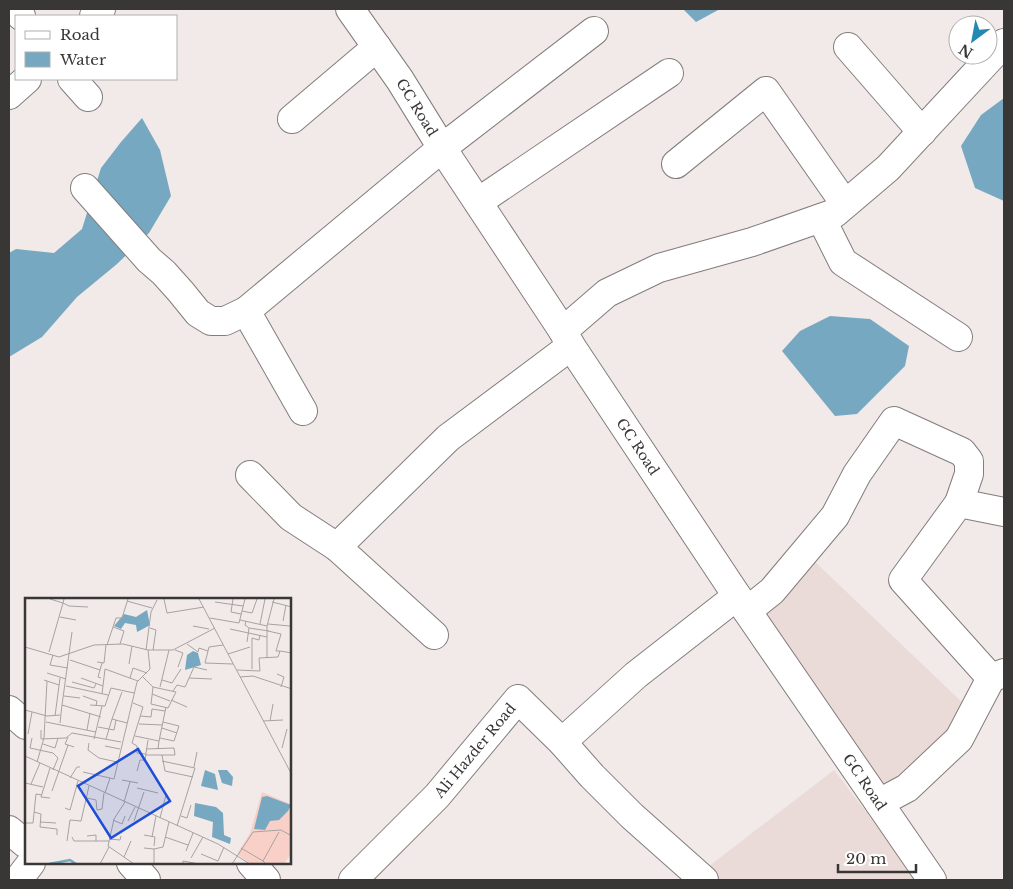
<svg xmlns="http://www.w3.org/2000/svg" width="1013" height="889" font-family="'Libre Baskerville',serif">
  <rect width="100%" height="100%" fill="#f1eae8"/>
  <!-- built -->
  <path fill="#ebdbd8" d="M811 558 965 705 952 738 884 792 763 611Z
    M834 770 918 880H715L704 870Z"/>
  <!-- water -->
  <path fill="#77a8c1" d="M683 9H720L696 22Z
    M1004 98V201L975 188 961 146 981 115Z
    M142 118 160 150 171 196 149 233 117 264 77 297 42 337 9 357V253L16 249 54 253 82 229 101 168 121 142Z
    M830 316 870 319 909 346 905 366 857 414 835 416 782 351 800 331Z"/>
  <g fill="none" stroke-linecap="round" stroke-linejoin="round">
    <defs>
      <g id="minor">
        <path d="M15 9 21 16"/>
        <path id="s1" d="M350 9 400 80 442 148 563 331 571 346 747 611 932 880"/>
        <path d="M94 16 101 9"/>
        <path d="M848 47 922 132"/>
        <path d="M72 79 88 97"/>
        <path d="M9 95 27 79"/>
        <path d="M292 119 377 47"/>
        <path d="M676 164 766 91 845 204"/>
        <path d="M85 188 149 260 164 273 181 292 198 313 211 321H225L246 311 442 148 594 31"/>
        <path d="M478 202 669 73"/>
        <path d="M821 218 843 262 958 337"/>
        <path d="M246 311 303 411"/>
        <path d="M563 331 607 293 659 268 752 242 835 213 888 168 1004 43"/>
        <path d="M250 475 291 517 337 547 434 635"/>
        <path d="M959 503 1004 512"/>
        <path d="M337 547 448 438 571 346"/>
        <path d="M747 611 772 591 835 516 857 474 894 421 962 452 969 461V474L959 503 903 580 991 678"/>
        <path d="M9 710 26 725"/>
        <path d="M562 742 592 776 632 816 704 880"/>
        <path d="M879 803 907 788 959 739 991 678 1004 673"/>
        <path d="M9 830 26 844"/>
        <path d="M131 863 146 880"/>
        <path d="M251 863 266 880"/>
        <path d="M18 880 31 863"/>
        <path id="s2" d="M353 880 437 796 518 699 562 742 636 675 737 596"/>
      </g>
    </defs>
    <!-- minor casing -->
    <use href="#minor" stroke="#837d7b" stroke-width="30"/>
    <!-- minor -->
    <use href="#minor" stroke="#fff" stroke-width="28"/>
  </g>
  <g text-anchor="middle" stroke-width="4" stroke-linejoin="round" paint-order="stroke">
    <!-- street labels -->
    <g font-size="14" fill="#393736" stroke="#fff">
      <text dy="5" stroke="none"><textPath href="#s1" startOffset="119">GC Road</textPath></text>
      <text dy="5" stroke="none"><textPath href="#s1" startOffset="524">GC Road</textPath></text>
      <text dy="5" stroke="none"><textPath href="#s2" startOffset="178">Ali Hazder Road</textPath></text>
      <text dy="5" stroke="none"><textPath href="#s1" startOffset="929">GC Road</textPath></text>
    </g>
  </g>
  <!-- overview -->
  <g transform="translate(25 598)">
    <rect width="266" height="266" fill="#f1eae8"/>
    <path d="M237 194 266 206V256L259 266H226L212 256 225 235Z" fill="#f9d0c7"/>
    <path d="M122 12 125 27 116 32 112 34 111 27 100 25 96 31 89 28 99 16 111 19ZM168 53 173 55 176 67 160 72 162 57ZM180 172 190 176 193 192 176 188ZM193 172H202L208 179 207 188 197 185ZM242 198 266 207 263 213 254 222 245 223 240 232 229 231 237 199ZM170 205 191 209 198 215 199 237 206 240 205 246 187 239 188 224 169 218Z" fill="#77a8c1"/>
    <path fill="none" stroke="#77a8c1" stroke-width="2.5" d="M24 266 45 262 51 266"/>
    <path fill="none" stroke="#a7a2a1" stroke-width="1" d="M39 1 38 5 44 8 63 9M139 1 142 15 179 9M174 1 267 177M208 1 206 14 216 16M102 3 127 10M190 4 218 8M247 4 267 9M217 13 227 15 232 1M35 19 51 22M185 20 214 25 220 1M215 22 242 28M221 23 220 27 224 30 222 44M258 23 261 7M235 26 240 1M243 26 265 28M168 28 184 31M125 30 131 32 128 52M224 30 244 33M205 31 242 39M243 33 256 36 251 53H255M47 34 37 107 76 119M95 46 99 33 88 29 91 20H97L103 1M162 46 173 54 174 50 183 53M82 47 88 29M198 47 184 49 180 65 208 66M0 49 34 59 69 47 98 46 123 52H148L190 30M121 52 126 14 132 2M150 52 158 55 153 69M24 54 38 5 25 1M203 56 225 49M28 57 25 67 43 70M242 60V28L249 1M45 62 75 72M72 64 79 65 81 47M104 66 107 48M227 71V40L234 42 235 37M212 72 235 73 234 60 253 59 255 53 267 55M22 75 41 81M252 76 259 79 256 89M118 79 128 89 151 94 143 110 126 106 128 89M215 79 228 78 267 91M56 80 78 88M76 80 73 79 77 65M105 80 108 70 122 75M164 80 187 81M19 82 34 87M137 82 147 85 156 71M47 84 69 90 71 86M41 88 83 97M135 89 144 52M148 93 152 87 160 89 169 69 182 72M97 94 87 121 102 125M77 96 80 71 113 83M127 96 145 103M39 98 55 100M58 98 72 103 71 108M146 102 162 109M108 105 118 109 107 145 112 148V155L121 156M65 107 80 108 86 90 109 95M0 112 22 118 35 117M30 118 35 80M115 118 126 119 127 111 140 113M238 123 258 122M245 123 248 106M21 124 71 134M35 125 37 107M114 126 138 127M73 129 89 132 91 122M137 130 152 135M16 132V141L41 140 47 135 96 144M62 132 65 115M3 136 7 114M110 138 134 143 133 151M43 139 40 146 49 149M7 140 5 150 28 155 33 160 28 172M135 140 149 143 154 128 138 124M69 141 77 108M81 141 87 121M134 143 141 109M64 145 63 152 74 160 92 164M18 146 30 150 33 140M80 148 95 151M257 150 262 131M121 157H150L149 150 121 151M137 157 140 173 168 179M0 158 193 246 225 266M137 163 170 170 152 228M12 164 19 140 22 83M169 169 172 154M25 170 16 199 25 200M112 173 115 162H120L123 142M58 174 85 180M45 180 52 169H55M97 182 113 185M0 185 18 189M6 186 15 165M112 190 133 195M27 193 43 147M80 195 85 180 89 181 112 84 125 71 123 52M62 200 71 202 72 212 77 211 79 195M99 204 105 184M100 204 89 221 83 248 109 266M40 210 45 212 53 183M9 214 16 216 15 229 32 231V237M156 218 162 220 166 207M135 220 141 197M88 222 97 226 100 218M103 223 110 209M109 223 119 194M15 224 31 225M0 225H8L11 196 17 197M119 237 130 239 129 248M62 238 71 237V243M47 239 49 243H84M127 239 131 218M140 239 163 247M84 241 95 242 96 238M42 243 45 222 56 223 64 188M119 250 129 251V266M216 250 238 263M129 251 138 249 144 224M161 253 168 235M176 256 193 263M99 259 106 243M166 260 178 239M193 263 199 249M75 266 84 249M158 266V263L174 266M207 266 228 234 256 232 267 238M241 266 238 263 254 234"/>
    <path fill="#1d4ed8" fill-opacity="0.15" stroke="#1d4ed8" stroke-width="2.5" d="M113 151 145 203 86 240 53 188Z"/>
    <rect width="266" height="266" fill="none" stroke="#393736" stroke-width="2.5"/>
  </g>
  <!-- border -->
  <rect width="1013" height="889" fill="none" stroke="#393736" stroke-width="20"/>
  <!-- legend -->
  <rect x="15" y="15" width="162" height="65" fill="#ffffff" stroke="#b0afaf"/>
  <rect x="25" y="31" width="25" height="8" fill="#ffffff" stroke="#b0afaf"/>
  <text x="60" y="40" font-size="15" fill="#393736">Road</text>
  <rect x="25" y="52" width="25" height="15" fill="#77a8c1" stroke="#b0afaf"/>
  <text x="60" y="65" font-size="15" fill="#393736">Water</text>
  <!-- north arrow -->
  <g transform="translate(973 40) rotate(212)"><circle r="24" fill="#ffffff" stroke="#b0afaf"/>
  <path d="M0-4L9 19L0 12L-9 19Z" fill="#2489b2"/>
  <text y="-8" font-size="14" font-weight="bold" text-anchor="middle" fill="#393736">N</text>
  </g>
  <!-- scale -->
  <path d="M838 864v8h78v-8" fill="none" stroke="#393736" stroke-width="2.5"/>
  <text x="846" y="864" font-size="15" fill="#393736" stroke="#ffffff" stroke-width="4" paint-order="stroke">20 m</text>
</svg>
